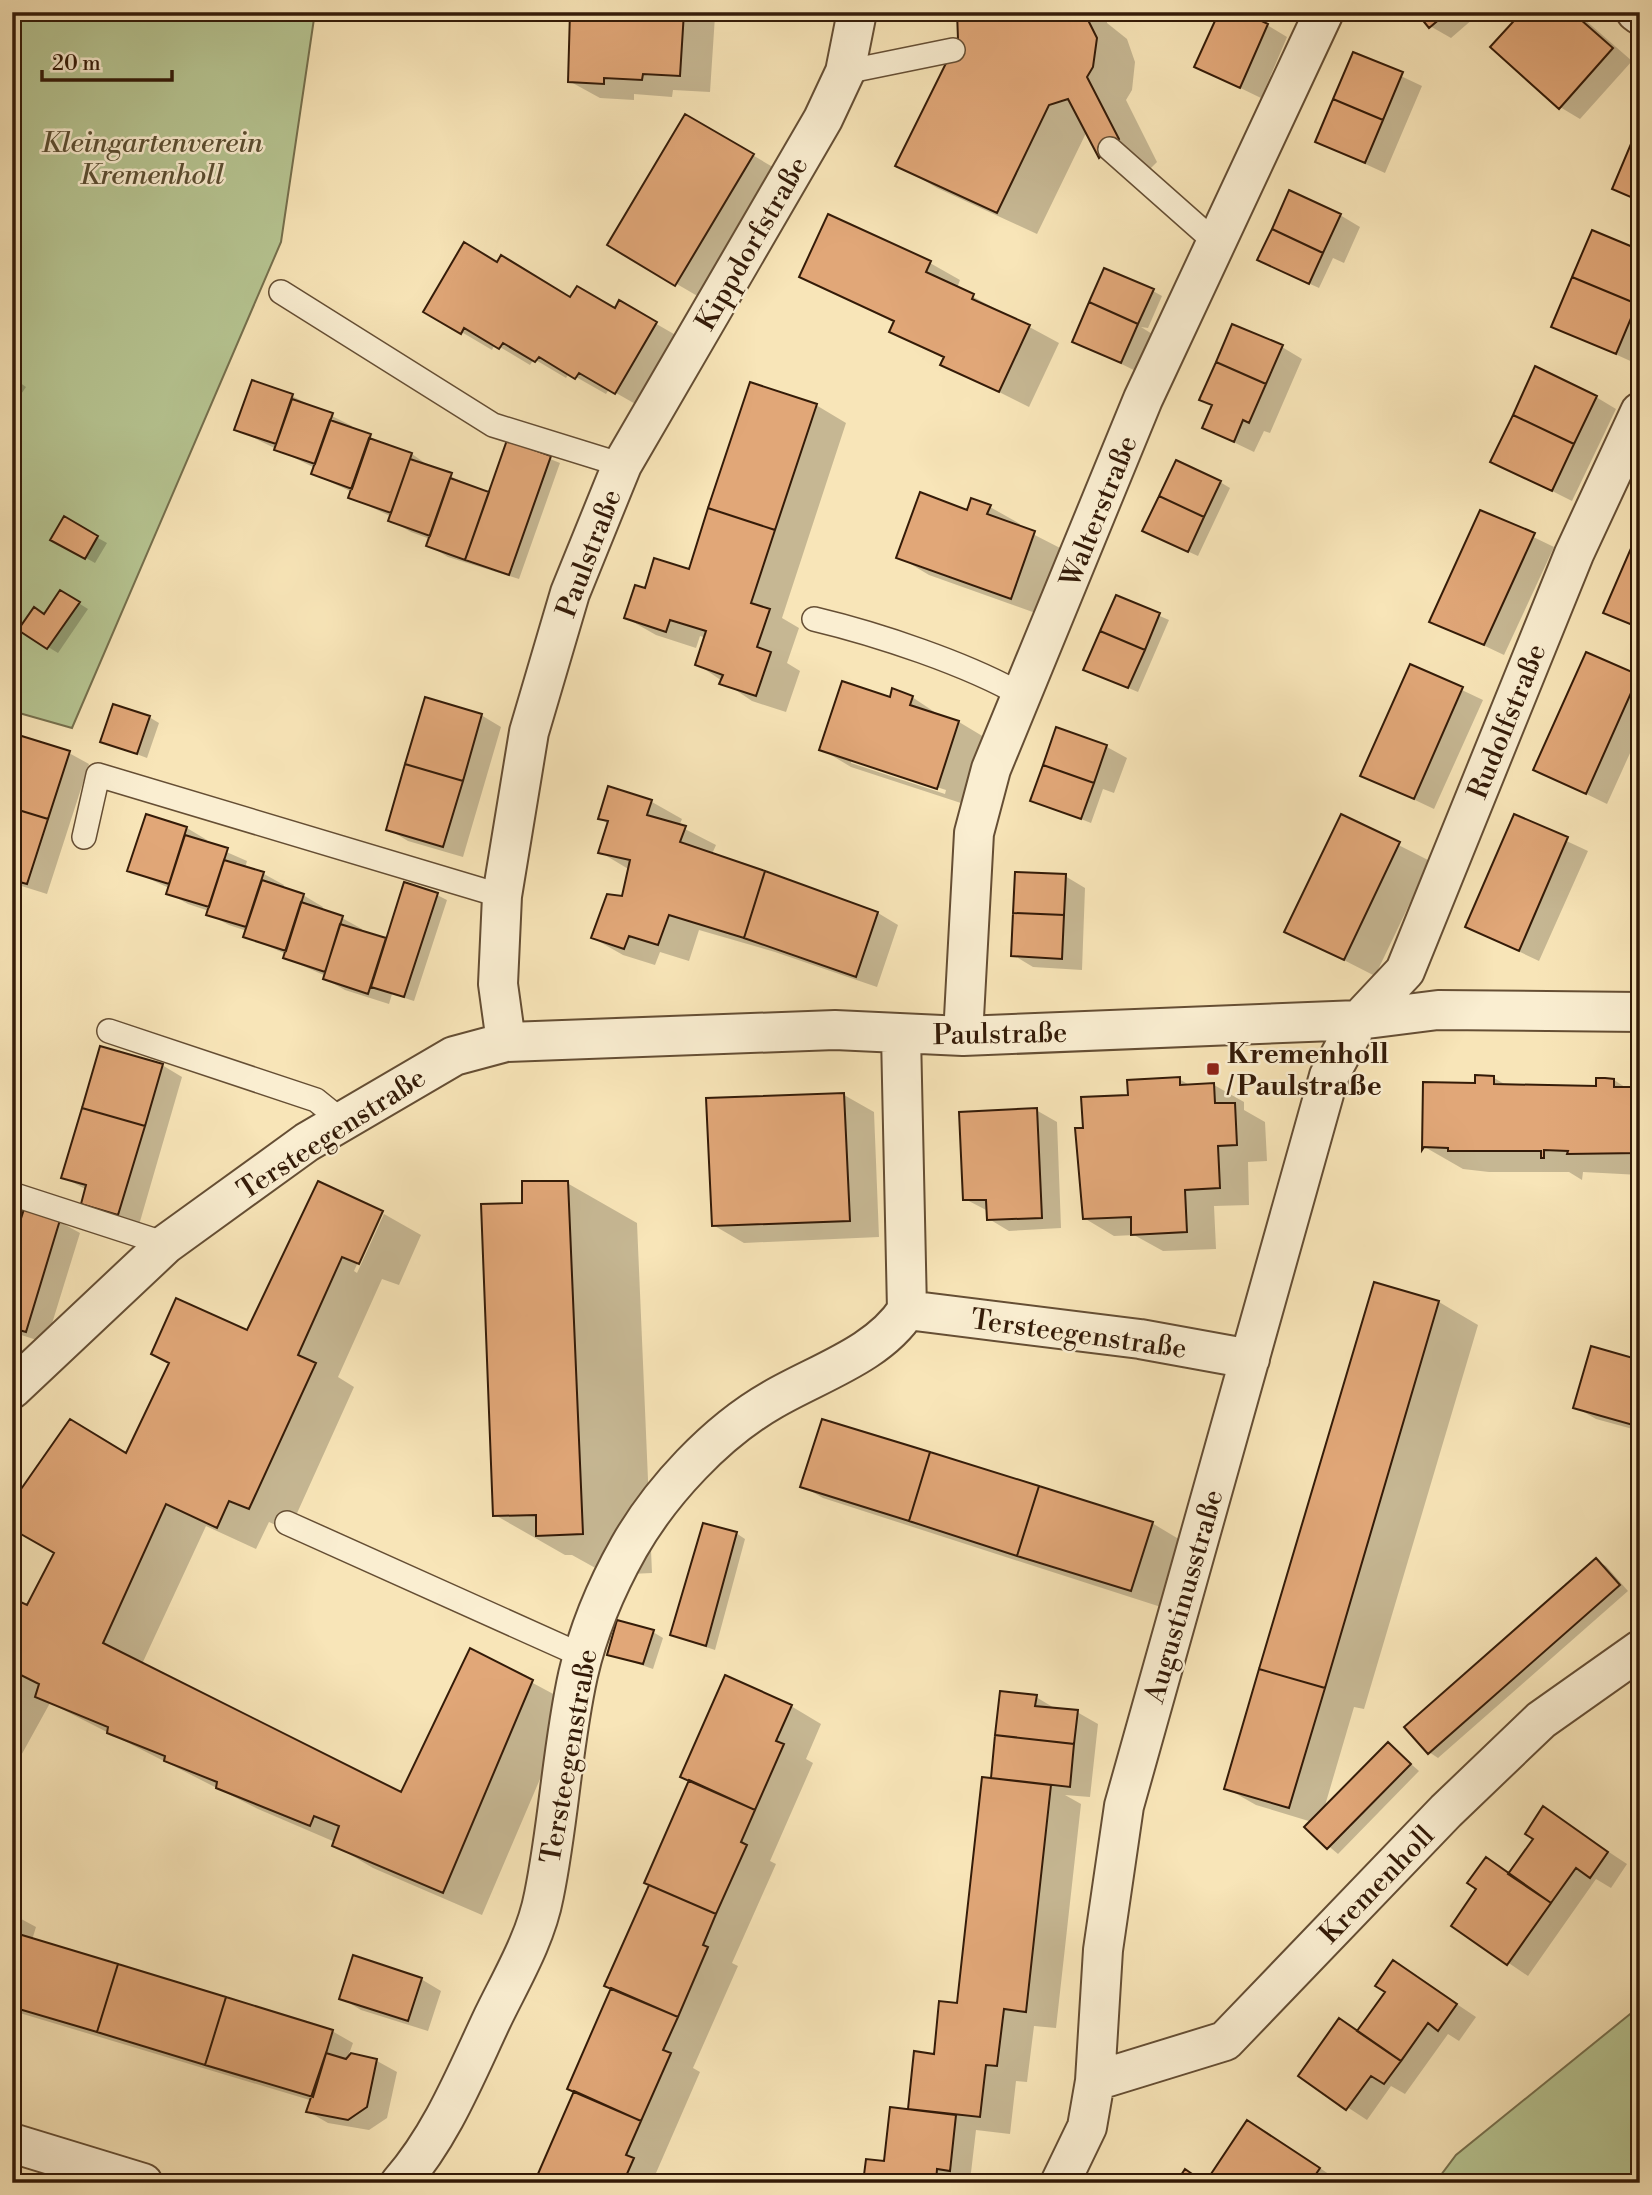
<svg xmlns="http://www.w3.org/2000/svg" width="1652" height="2195" font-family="'Libre Bodoni',serif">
  <rect width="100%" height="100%" fill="#f8e5b8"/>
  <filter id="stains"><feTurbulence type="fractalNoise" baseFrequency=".00286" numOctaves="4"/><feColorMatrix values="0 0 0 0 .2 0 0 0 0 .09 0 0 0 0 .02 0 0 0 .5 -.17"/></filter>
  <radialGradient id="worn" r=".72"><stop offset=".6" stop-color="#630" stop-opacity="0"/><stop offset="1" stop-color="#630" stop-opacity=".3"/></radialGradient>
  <!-- green -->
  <path fill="#b7c693" stroke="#76704e" stroke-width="2" d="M12 12H315L281 242 72 728 12 711Z
    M1640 2006V2183H1435L1456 2155Z"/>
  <!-- shadow -->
  <path fill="#0003" fill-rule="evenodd" d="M597 12H708L715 16 710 92 673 90 672 97 634 94V100L600 98 569 81Z
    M958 12H1107V23L1127 39 1135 62 1132 90 1126 100 1157 162 1140 179 1101 157 1087 131 1037 234 937 188 898 165 959 40Z
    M1418 12H1481L1451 38 1430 26Z
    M1524 12H1576L1632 61 1580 119 1560 107Z
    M1267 25 1287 37 1261 98 1197 67Z
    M1354 54 1422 86 1385 173 1317 142Z
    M686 116 783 173 706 301 610 245Z
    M1640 129V202L1615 188Z
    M1340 215 1360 227 1344 263 1333 258 1319 288 1269 265Z
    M1640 252V358L1637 364 1553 326Z
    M930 263 960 280 957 288 1059 343 1029 407 943 364 945 359 891 331 895 323 801 276Z
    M498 264 571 299 616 310 620 303 686 341 646 410 609 389 606 394 569 373 566 378 534 359 530 365 495 344 492 350 426 311Z
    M1153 291 1162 296 1148 328 1141 327 1157 337 1142 374 1074 341Z
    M1282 347 1302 359 1270 433 1264 431 1254 452 1204 428 1214 406Z
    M12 377 26 387 13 406 12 405Z
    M253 382 292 396 352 426 351 430 412 454 432 468 490 494 508 442 560 463 519 579 448 557 428 545 430 539 411 532 390 520 392 517 350 497 352 492 313 474 315 468 236 429Z
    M1596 397 1616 409 1572 501 1492 461Z
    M816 405 846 423 782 618 799 628 787 663 800 671 786 712 752 701 697 664 706 638 700 636 696 648 656 635 626 618 646 590 690 572Z
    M1220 482 1230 488 1198 556 1154 536Z
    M990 507 1020 524 1019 527 1064 550 1041 615 929 575 899 557 968 512Z
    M1481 512 1554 547 1504 655 1432 621Z
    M64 519 107 543 95 563 52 539Z
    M1640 542V630L1605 612Z
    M61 592 88 609 58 653 20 630 45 616Z
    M1116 597 1169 620 1138 692 1095 674Z
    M1587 654 1640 678V731L1607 804 1535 769Z
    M1411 666 1483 700 1434 809 1362 775Z
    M912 697 942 717 959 722 989 740 967 805 851 767 821 749 891 699ZM851 759 946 790 945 794 851 763Z
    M481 715 501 727 463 857 408 841 388 829Z
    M149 717 159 723 147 758 102 741Z
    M1057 729 1107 747 1127 758 1114 793 1103 789 1091 823 1033 800Z
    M12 734 69 753 89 764 47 894 12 883Z
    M610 788 652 802 682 819 679 826 716 845 712 854 878 913 898 925 877 987 775 952 699 930 689 961 660 952 655 965 623 955 593 938 623 898 630 870 600 852 609 824 600 819Z
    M1341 816 1430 861 1375 976 1287 931Z
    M1515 817 1588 851 1539 961 1467 927Z
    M187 828 207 840 206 843 247 861 245 868 264 874 284 885 283 889 303 895 323 907 322 911 342 918 362 929V932L387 941 437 895 447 900 414 1001 392 994 389 1004 345 990 325 979 326 976 285 958 286 954 245 936 247 931 229 925 208 914 209 911 188 904 168 893 169 888 130 870Z
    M1065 876 1085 888 1082 970 1033 967 1013 955Z
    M162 1065 182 1077 139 1225 103 1215 83 1203 87 1190 63 1177Z
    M1494 1078 1508 1086 1597 1088 1614 1080 1628 1089H1640V1175L1583 1172 1582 1180 1569 1172H1489L1463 1169 1423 1146 1476 1085Z
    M1179 1079 1191 1086 1214 1085 1244 1102V1110L1265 1122 1267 1161 1248 1162 1249 1205 1214 1206 1216 1249 1163 1251 1134 1235 1114 1236 1084 1218V1129L1130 1096Z
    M844 1095 874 1112 879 1237 744 1243 713 1225Z
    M1036 1110 1057 1122 1061 1228 1009 1231 989 1219 988 1211 965 1199Z
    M319 1183 383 1213H380L354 1271 357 1273 384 1214 421 1235 399 1285 382 1279 338 1377 354 1387 289 1531 269 1522 256 1549 206 1526 142 1664 401 1794 471 1650 572 1704 482 1915 373 1868 334 1845 335 1842 258 1809 50 1703 12 1772V1600L28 1608 127 1454 247 1332Z
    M567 1183 637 1223 652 1573 608 1575 572 1555H565L495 1515Z
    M25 1211 60 1222 80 1233 46 1343 12 1332V1253Z
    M1439 1302 1478 1325 1364 1709 1354 1707 1324 1809 1388 1744 1419 1771 1338 1854 1306 1827 1312 1822 1256 1805 1226 1788Z
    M1640 1362V1431L1596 1419 1575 1407Z
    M802 1486 1152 1523 1182 1541 1161 1607 823 1498Z
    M736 1533 745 1539 715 1650 682 1639 672 1634Z
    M1597 1561 1606 1566 1628 1591 1438 1758 1429 1752Z
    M653 1632 663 1638 653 1669 609 1654Z
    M1002 1693 1036 1697 1056 1709 1077 1712 1098 1724 1090 1797 1065 1795 1081 1804 1056 2028 1034 2026 1027 2082 1016 2081 1010 2134 976 2130 970 2181 865 2183 885 2163 909 2111 916 2053 935 2056 958 2005 992 1780Z
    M791 1706 821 1724 806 1759 813 1763 770 1861 776 1864 732 1963 738 1966 693 2068 700 2072 656 2173 663 2177 661 2183H536Z
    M1544 1809 1627 1864 1611 1888 1596 1879 1528 1976 1453 1925 1479 1889 1510 1874 1535 1838Z
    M12 1914 36 1927 32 1940 332 2031 353 2043 349 2054 377 2061 397 2072 387 2118 369 2130 328 2123 309 2112 313 2101 13 2011Z
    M1394 1962 1476 2017 1459 2041 1448 2034 1405 2094 1391 2086 1367 2120 1300 2076 1339 2020 1359 2032 1387 1992Z
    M421 1979 441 1991 428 2031 361 2010 341 1998Z
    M1248 2122 1268 2133 1339 2181 1207 2183Z"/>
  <!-- building -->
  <path fill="#e1a778" stroke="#341b08" stroke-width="2" d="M570 12H684L680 76 643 74 642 80 604 78V84L568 82Z
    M957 12H1084L1097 38 1093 67 1087 77 1119 139 1099 158 1068 99 1049 105 997 213 895 166 958 39Z
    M1219 12H1243L1268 24 1240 88 1194 67Z
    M1416 12H1448L1429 28Z
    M1522 12H1572L1613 48 1559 109 1490 47Z
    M1353 52 1403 72 1383 120 1333 99Z
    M1333 99 1383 120 1365 163 1315 142Z
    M685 114 754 154 675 286 607 245Z
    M1633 139 1640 142V201L1612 189Z
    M1289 190 1341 214 1323 253 1272 229Z
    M828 214 931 261 926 272 974 294 972 299 1030 325 999 392 940 365 944 357 889 332 894 321 799 277Z
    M1272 229 1323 253 1309 284 1257 260Z
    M1592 230 1640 250 1637 304 1572 277Z
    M464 242 497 262 501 255 570 297 577 286 615 308 619 300 657 322 615 394 579 373 575 379 539 357 535 362 503 343 499 349 464 328 461 334 423 312Z
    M1104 268 1154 289 1138 324 1089 302Z
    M1572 277 1637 304 1616 354 1551 327Z
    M1089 302 1138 324 1121 363 1072 342Z
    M1232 324 1283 345 1266 384 1216 362Z
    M1216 362 1266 384 1249 423 1243 420 1234 442 1202 428 1212 405 1199 400Z
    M1535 366 1597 396 1574 444 1513 415Z
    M252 380 293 394 276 444 234 430Z
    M750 382 817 404 775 530 708 508Z
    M292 399 333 413 315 464 274 450Z
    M1513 415 1574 444 1552 491 1490 462Z
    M330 420 371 434 352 489 311 474Z
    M369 438 412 453 391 513 348 498Z
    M507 440 551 456 509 575 465 560Z
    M410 459 452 473 430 536 388 521Z
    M1176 460 1221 481 1204 517 1159 496Z
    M450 478 489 492 465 560 426 546Z
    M920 492 967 510 971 498 991 505 987 514 1035 531 1011 599 896 558Z
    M1159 496 1204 517 1188 552 1142 531Z
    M708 508 775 530 751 603 770 609 757 647 771 652 756 696 719 684 723 675 695 665 706 631 670 620 666 632 624 618 635 585 645 588 654 558 689 569Z
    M1480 510 1535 533 1484 645 1429 622Z
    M64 516 98 536 85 559 50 540Z
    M1635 539 1640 541V628L1603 613Z
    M60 590 80 602 47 649 18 630 34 607 44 614Z
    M1116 595 1160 613 1145 650 1100 631Z
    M1100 631 1145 650 1128 688 1083 670Z
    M1586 652 1639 675 1586 794 1533 770Z
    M1410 664 1463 687 1414 799 1360 776Z
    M842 681 890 697 892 688 913 696 910 705 959 721 937 789 819 750Z
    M425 697 482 714 463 781 405 764Z
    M113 704 150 716 137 754 100 742Z
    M1056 727 1107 745 1094 783 1043 765Z
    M12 733 70 751 48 819 12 808Z
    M405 764 463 781 443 847 386 830Z
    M1043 765 1094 783 1081 819 1030 801Z
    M608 786 652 800 647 815 686 826 680 842 765 871 744 938 669 915 658 945 629 936 624 949 591 938 607 894 622 896 630 860 598 853 608 821 598 819Z
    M12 808 48 819 27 884 12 880Z
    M146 814 187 827 169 884 127 871Z
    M1341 814 1400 842 1344 960 1284 932Z
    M1514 814 1568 837 1519 951 1465 927Z
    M185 835 228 848 209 907 166 894Z
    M224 860 264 872 246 927 206 915Z
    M765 871 878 912 856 977 744 938Z
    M1015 872 1066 874 1064 915 1013 913Z
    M262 880 304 894 286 951 243 937Z
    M404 882 438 893 404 997 371 987Z
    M301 902 343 916 325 972 283 958Z
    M1013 913 1064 915 1062 959 1011 956Z
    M340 924 386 938 368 994 323 979Z
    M100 1046 163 1064 145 1126 82 1108Z
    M1475 1075 1494 1076V1084L1596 1086V1078H1605L1614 1079V1087H1640V1153L1567 1154 1568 1151 1544 1150V1158H1541V1151H1448V1148L1424 1147 1422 1150 1423 1082 1475 1083Z
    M1180 1077V1085L1214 1083 1215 1103H1235L1237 1145 1218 1146 1220 1188 1185 1190 1187 1232 1131 1235V1217L1083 1219 1075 1128H1083L1081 1097 1128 1095 1127 1080Z
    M844 1093 850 1221 712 1226 706 1098Z
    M82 1108 145 1126 118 1215 81 1204 86 1185 61 1178Z
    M1037 1108 1042 1218 987 1220 986 1200H963L959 1112Z
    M318 1181 383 1211 359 1264 342 1257 298 1355 316 1363 249 1509 229 1501 217 1528 166 1504 103 1643 401 1792 470 1648 533 1680 443 1893 332 1846 339 1826 314 1816 310 1826 216 1788 217 1782 164 1761 165 1756 107 1733 108 1727 35 1697 39 1684 15 1672 12 1677V1598L27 1605 54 1553 12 1529V1502L70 1419 126 1453 169 1363 151 1354 176 1298 247 1330Z
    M522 1181H568L583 1534 536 1536V1515L493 1516 481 1204 522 1203Z
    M24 1209 60 1220 26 1332 12 1328V1247Z
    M1374 1282 1439 1301 1325 1688 1259 1669Z
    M1591 1346 1640 1360V1427L1573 1408Z
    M822 1419 930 1452 909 1521 800 1487Z
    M930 1452 1039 1486 1017 1556 909 1521Z
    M1039 1486 1153 1522 1131 1591 1017 1556Z
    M703 1523 737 1532 706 1646 670 1635Z
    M1596 1558 1620 1585 1428 1754 1404 1727Z
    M617 1620 654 1630 643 1664 607 1655Z
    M1259 1669 1325 1688 1289 1808 1224 1789Z
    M725 1675 792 1705 776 1741 784 1744 755 1810 680 1777Z
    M1000 1691 1037 1695 1035 1706 1078 1710 1074 1744 995 1735Z
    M995 1735 1074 1744 1070 1787 991 1778Z
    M1388 1742 1411 1764 1327 1849 1304 1827Z
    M982 1777 1051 1785 1026 2012 1004 2009 997 2066 986 2065 980 2117 908 2109 914 2051 934 2054 939 2001 957 2003Z
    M689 1780 755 1810 741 1842 747 1845 716 1914 644 1883Z
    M1543 1806 1608 1852 1590 1878 1576 1868 1551 1903 1508 1874 1533 1839 1525 1834Z
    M1486 1857 1551 1903 1507 1965 1451 1926 1476 1889 1467 1883Z
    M649 1885 716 1914 703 1945 708 1947 678 2017 604 1986Z
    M12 1932 118 1964 97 2032 12 2007Z
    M353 1955 422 1978 408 2021 339 1999Z
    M1393 1960 1457 2004 1438 2031 1428 2023 1401 2061 1357 2031 1385 1992 1375 1986Z
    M118 1964 226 1997 205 2065 97 2032Z
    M611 1988 678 2017 663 2050 671 2053 641 2121 567 2089Z
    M226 1997 333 2030 313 2097 205 2065Z
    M1339 2018 1401 2061 1384 2084 1371 2076 1346 2110 1298 2076Z
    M326 2053 346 2059 351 2053 377 2059 367 2107 348 2120 306 2112Z
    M574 2091 641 2121 626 2155 634 2158 623 2183H534Z
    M890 2107 956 2115 950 2171 937 2169 936 2183H863L866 2159 884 2161Z
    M1247 2120 1320 2168 1310 2183H1280L1274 2179 1271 2183H1205Z
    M1185 2169 1205 2183H1176Z"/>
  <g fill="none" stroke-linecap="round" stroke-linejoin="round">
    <defs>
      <path id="lane" d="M845 72 953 50
        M1110 149 1215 242
        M281 292 493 425 622 465
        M814 619C877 634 968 664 1023 696
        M84 837 98 775 502 896
        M109 1031 316 1100 342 1121
        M12 1194 166 1244
        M287 1523 583 1656"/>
      <path id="street" d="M1636 12 1640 15
        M963 1036 974 833 991 769 1143 399 1324 12
        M506 1042 498 984 502 896 529 732 570 593 622 465 823 119 845 72 857 12
        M907 1310 1140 1339 1250 1359
        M12 1389 166 1244 307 1142 454 1056 506 1042 835 1030 963 1036 1359 1020 1438 1010 1640 1012
        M1095 2081 1225 2041 1446 1811 1541 1720 1640 1650
        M12 2143 143 2183
        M400 2183C442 2135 466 2074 493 2017 512 1978 536 1938 544 1895 559 1822 562 1747 578 1675 588 1631 607 1586 629 1547 661 1491 716 1432 772 1400 818 1373 878 1355 907 1310L901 1035
        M1060 2183 1087 2127 1095 2081 1103 1950 1124 1806 1329 1076 1359 1020 1405 971 1574 554 1640 412"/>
    </defs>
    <!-- lane casing -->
    <use href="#lane" stroke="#654e34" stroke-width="26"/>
    <!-- street casing -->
    <use href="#street" stroke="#654e34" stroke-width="42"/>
    <!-- lane -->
    <use href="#lane" stroke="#faeed1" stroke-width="23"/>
    <!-- street -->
    <use href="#street" stroke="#faeed1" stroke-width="38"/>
  </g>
  <!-- markers -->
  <rect fill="#8f2418" stroke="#faeed1" stroke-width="2.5" x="1206" y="1062" width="14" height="14" rx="3.5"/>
  <g text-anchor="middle" stroke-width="5" stroke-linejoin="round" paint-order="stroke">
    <!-- park labels -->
    <g font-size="28" font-style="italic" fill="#5b4e32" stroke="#faeed1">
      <text x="152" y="152">Kleingartenverein<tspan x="152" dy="32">Kremenholl</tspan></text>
    </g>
    <!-- street labels -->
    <g font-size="28" fill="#341b08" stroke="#faeed1">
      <text transform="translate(751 243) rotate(-60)" y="10">Kippdorfstraße</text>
      <text transform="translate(1098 511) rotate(-68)" y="10">Walterstraße</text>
      <text transform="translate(588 553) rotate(-69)" y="10">Paulstraße</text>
      <text transform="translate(1506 721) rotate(-68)" y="10">Rudolfstraße</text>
      <text transform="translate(1000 1033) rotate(-1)" y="10">Paulstraße</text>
      <text transform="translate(331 1133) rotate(-33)" y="10">Tersteegenstraße</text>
      <text transform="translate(1079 1333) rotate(8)" y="10">Tersteegenstraße</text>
      <text transform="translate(1183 1596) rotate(-74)" y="10">Augustinusstraße</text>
      <text transform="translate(568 1756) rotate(-80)" y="10">Tersteegenstraße</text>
      <text transform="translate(1376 1884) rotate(-46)" y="10">Kremenholl</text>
    </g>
    <!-- poi labels -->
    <g font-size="28" font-weight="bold" fill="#341b08" stroke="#faeed1" text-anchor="start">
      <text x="1227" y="1063">Kremenholl<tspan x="1227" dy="32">/ Paulstraße</tspan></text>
    </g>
  </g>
  <!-- margin -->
  <rect width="1652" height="2195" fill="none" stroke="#f8e5b8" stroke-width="42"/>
  <rect x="14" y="14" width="1624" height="2167" fill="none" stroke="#341b08" stroke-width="3.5"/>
  <rect x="21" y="21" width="1610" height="2153" fill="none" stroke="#341b08" stroke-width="2"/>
  <!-- scale -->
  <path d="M42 70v10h130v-10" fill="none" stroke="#341b08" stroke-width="3.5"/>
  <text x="52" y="70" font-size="21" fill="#341b08" stroke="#faeed1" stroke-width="5" paint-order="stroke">20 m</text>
  <rect width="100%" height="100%" filter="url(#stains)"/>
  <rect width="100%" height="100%" fill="url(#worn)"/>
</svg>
